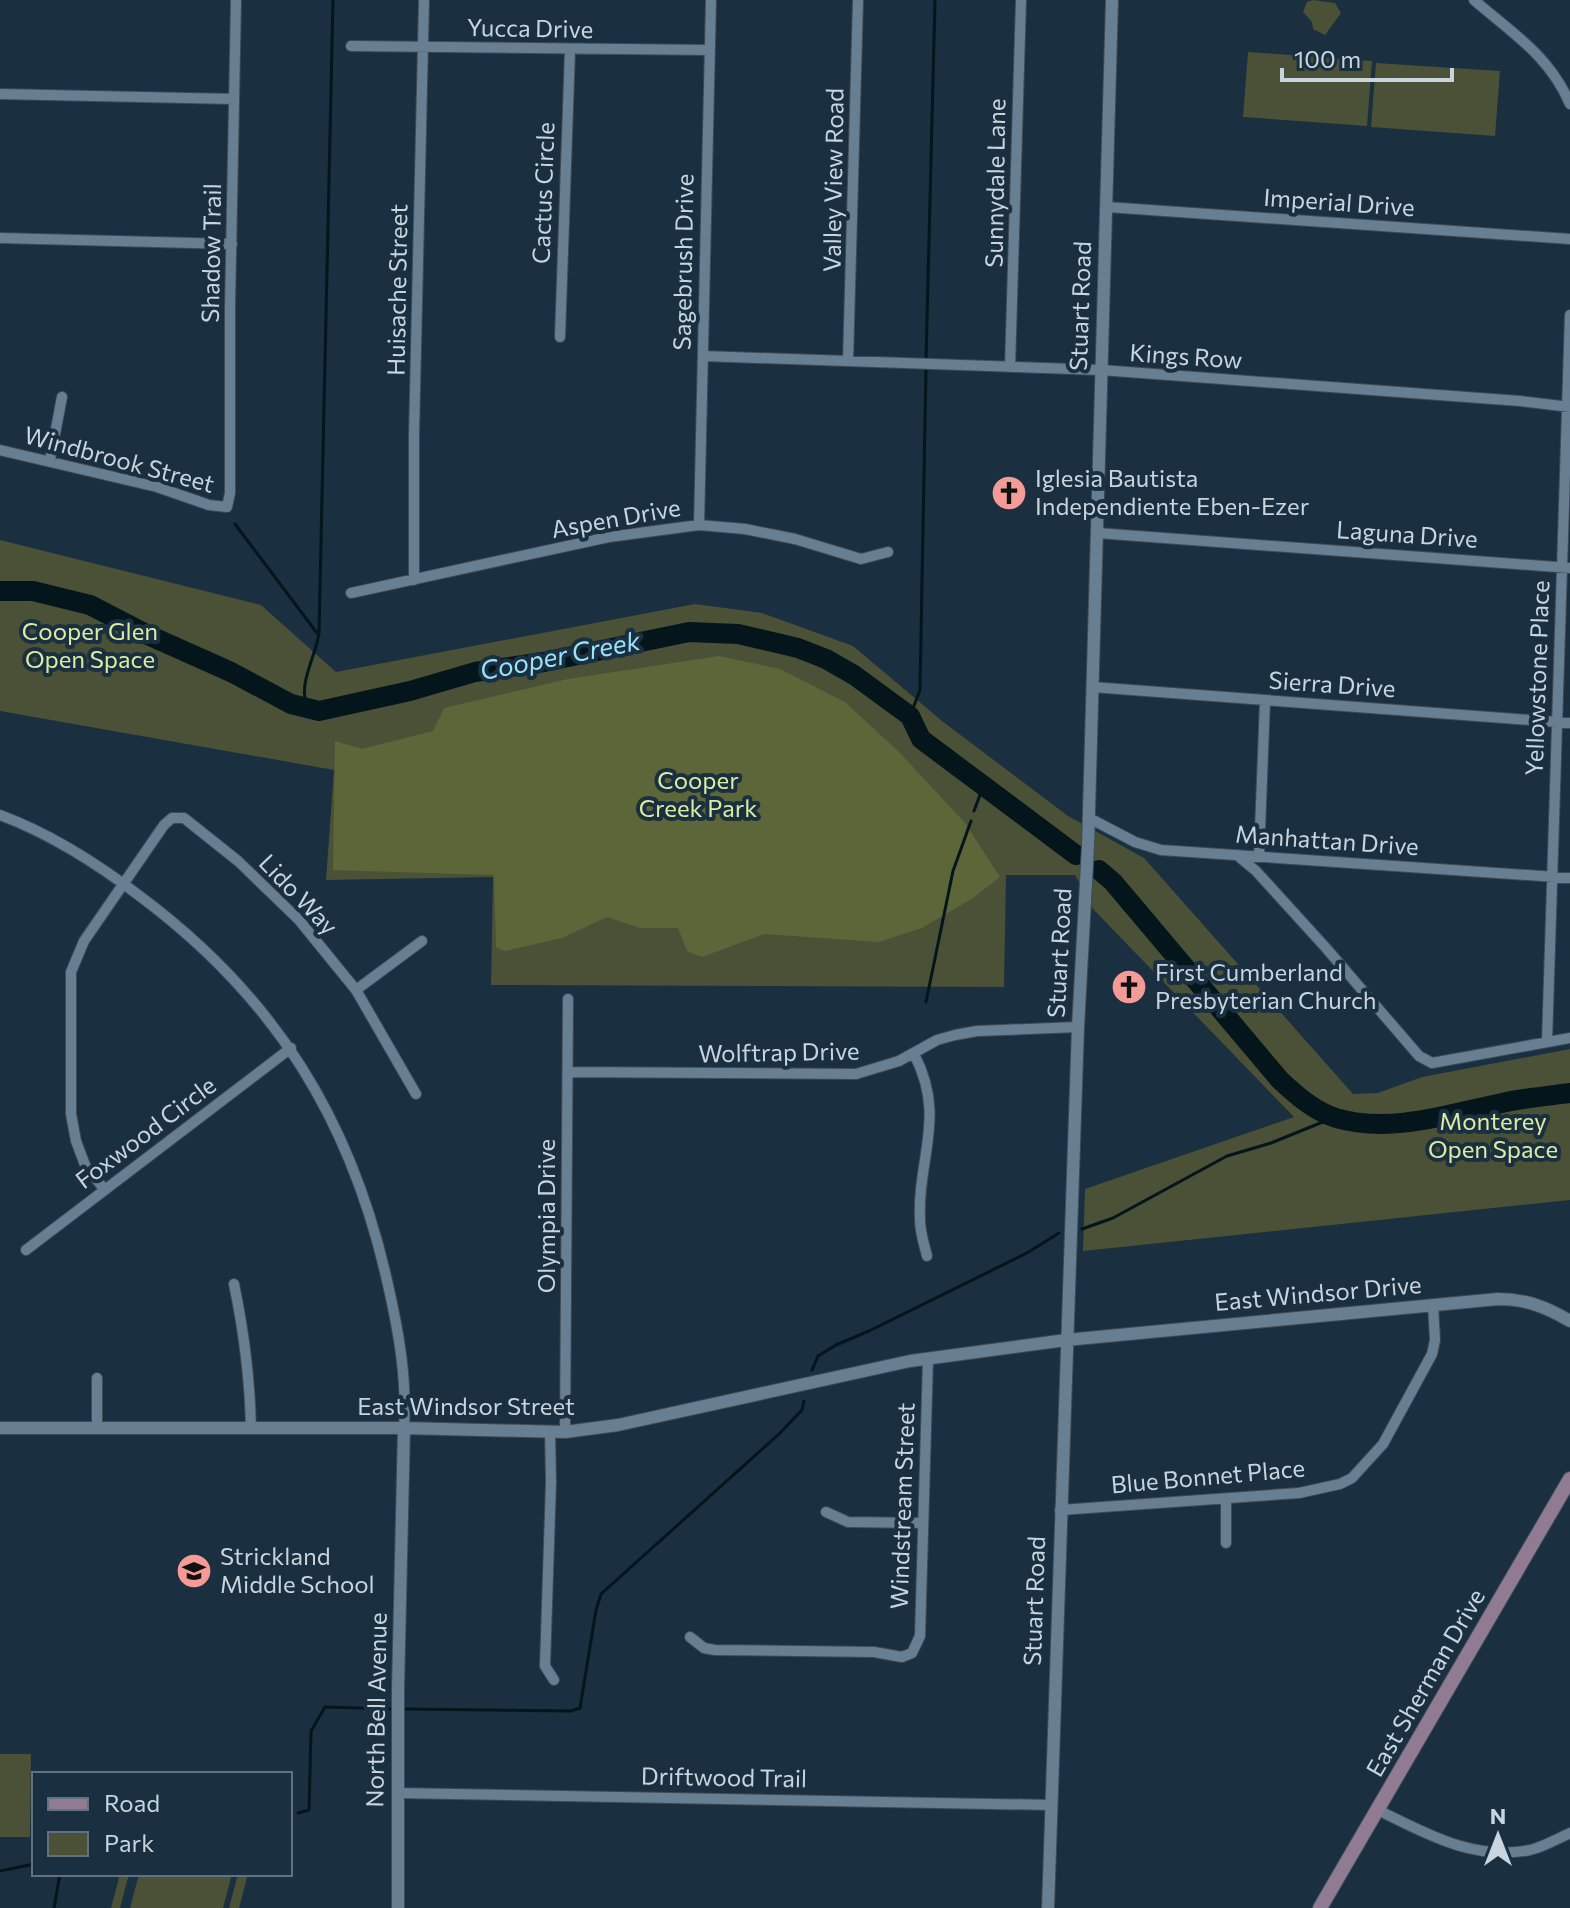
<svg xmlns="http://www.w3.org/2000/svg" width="1570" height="1908" font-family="Commissioner,sans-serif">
  <rect width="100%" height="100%" fill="#1a2f3f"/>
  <!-- green -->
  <path fill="#4a5137" d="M1313 0 1335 3 1341 13 1325 35 1313 29 1312 22 1303 12 1307 2Z
    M1248 52 1372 61 1367 126 1243 117Z
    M1376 63 1500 71 1495 136 1371 127Z
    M0 540 261 605 336 672 695 604 762 613 853 646 942 721 1068 816 1144 858 1353 1094 1378 1093 1422 1077 1570 1049V1200L1083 1251 1085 1189 1294 1117 1093 909 1075 875H1006L1004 987 491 985 493 877 326 880 334 770 0 711Z
    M0 1754H31L30 1837H0Z
    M120 1874H129L120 1908H111Z
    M139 1874H232L223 1908H130Z
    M238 1874H248L239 1908H229Z"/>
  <!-- forest -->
  <path fill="#5c6639" d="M719 656 780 669 845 702 899 752 965 823 1000 877 973 898 922 928 879 942 764 934 702 957 687 951 678 928H640L607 917 562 938 505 951 496 947 494 875 333 870 335 741 362 749 433 731 444 708 568 679Z"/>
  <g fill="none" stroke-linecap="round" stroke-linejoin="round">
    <!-- stream -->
    <path stroke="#04151b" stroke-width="3" d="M926 360 935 0
      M235 524 317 633
      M307 709C298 681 315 660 319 633L333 0
      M910 716 920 690 926 368
      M974 811 983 787
      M926 1002 953 871 971 821
      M1082 1229 1113 1218 1227 1156 1271 1143 1335 1117
      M812 1370 818 1356 836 1345 869 1331 1027 1253 1059 1233
      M403 1709 571 1711 580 1708 596 1610 601 1594 779 1434 802 1410 804 1401
      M298 1813 309 1810 311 1731 325 1707 396 1709
      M0 1871 34 1864
      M54 1908 60 1874"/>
    <!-- river -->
    <path stroke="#04151b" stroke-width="20" d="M0 591H33L90 605 148 635 231 672 291 704 319 711 410 691 475 672 544 662 689 632 738 634 798 648 826 659 854 675 910 716 921 739 1076 855
      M1099 870 1113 882 1280 1080C1296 1095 1314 1111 1336 1118 1391 1134 1449 1114 1502 1103 1524 1098 1547 1096 1570 1093"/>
    <defs>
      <path id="minor" d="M1474 0C1512 33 1549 55 1570 104
        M351 46 709 50
        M0 94 234 99
        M1107 207 1570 239
        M0 238 232 244
        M560 337 570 50
        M703 356 1101 370 1520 401 1570 407
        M848 361 858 0
        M1010 367 1021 0
        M0 450 157 487 209 505 227 507 230 493V307L236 0
        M50 460 62 397
        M699 525 711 0
        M1097 533 1570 568
        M414 580V435L424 0
        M351 593 609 537 699 525 745 529 795 539 861 559 888 552
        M1092 687 1570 723
        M0 815C51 834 98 864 141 897 276 998 352 1121 388 1285 399 1333 407 1379 404 1428
        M1089 818 1135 842 1161 850 1570 878
        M1238 856 1256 871 1326 948 1419 1056 1432 1063 1570 1038
        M1259 856 1265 701
        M356 990 422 941
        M1547 1042 1570 315
        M914 1054C947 1117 917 1158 920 1220 920 1232 924 1244 927 1256
        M568 1072 856 1074 899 1061 937 1040 955 1035 977 1031 1078 1027
        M104 1189 85 1165 76 1141 71 1114V972L84 941 164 825 172 818H184L238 861 299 920 356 990 416 1094
        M26 1250 291 1048
        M234 1284C244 1332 250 1379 251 1429
        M97 1378V1428
        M550 1432 551 1482 545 1666 554 1680
        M565 1432 568 999
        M1226 1499V1543
        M1060 1510 1299 1493 1340 1484 1352 1478 1383 1444 1432 1354 1435 1340 1433 1305
        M826 1512 848 1522 923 1523
        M690 1637 704 1648 715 1650 874 1652 902 1657 912 1653 920 1636 928 1359
        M397 1793 1051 1805
        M1378 1810C1427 1834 1473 1861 1530 1850 1543 1847 1557 1839 1570 1833"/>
      <path id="tertiary" d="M0 1428H404L565 1432 618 1425 910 1361 1066 1340 1498 1299C1526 1299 1546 1307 1570 1321
        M398 1908V1689L404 1428
        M1048 1908 1078 1027 1088 846 1112 0"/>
      <path id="secondary" d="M1320 1908 1570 1479"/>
    </defs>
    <!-- minor casing -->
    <use href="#minor" stroke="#3a4c59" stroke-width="12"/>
    <!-- tertiary casing -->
    <use href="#tertiary" stroke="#3a4c59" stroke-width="14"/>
    <!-- secondary casing -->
    <use href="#secondary" stroke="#3a4c59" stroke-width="16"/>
    <!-- minor -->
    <use href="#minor" stroke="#687f92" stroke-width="10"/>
    <!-- tertiary -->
    <use href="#tertiary" stroke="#687f92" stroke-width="12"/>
    <!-- secondary -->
    <use href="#secondary" stroke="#917b92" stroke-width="14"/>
  </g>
  <!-- icons -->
  <defs>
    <symbol id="church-disc" viewBox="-11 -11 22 22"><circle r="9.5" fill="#f59b97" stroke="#1a2f3f"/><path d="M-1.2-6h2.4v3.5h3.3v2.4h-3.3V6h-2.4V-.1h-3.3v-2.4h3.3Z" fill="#111"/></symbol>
    <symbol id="school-disc" viewBox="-11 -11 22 22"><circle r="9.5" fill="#f59b97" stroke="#1a2f3f"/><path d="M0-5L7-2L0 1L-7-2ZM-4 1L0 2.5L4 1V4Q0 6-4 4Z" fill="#111"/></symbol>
  </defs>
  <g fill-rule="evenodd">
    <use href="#church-disc" x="989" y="473" width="40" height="40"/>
    <use href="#church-disc" x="1109" y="967" width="40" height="40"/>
    <use href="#school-disc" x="174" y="1551" width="40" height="40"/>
  </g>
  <g text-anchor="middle" stroke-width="8" stroke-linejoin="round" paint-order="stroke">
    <!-- street labels -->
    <g font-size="24" fill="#c8d5df" stroke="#1a2f3f">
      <text transform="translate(530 29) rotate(1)" y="8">Yucca Drive</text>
      <text transform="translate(834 180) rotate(-89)" y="8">Valley View Road</text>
      <text transform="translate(996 183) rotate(-89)" y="8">Sunnydale Lane</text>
      <text transform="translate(544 193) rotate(-88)" y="8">Cactus Circle</text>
      <text transform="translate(1339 203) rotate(4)" y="8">Imperial Drive</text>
      <text transform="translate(212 253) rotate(-89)" y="8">Shadow Trail</text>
      <text transform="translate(684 262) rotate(-89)" y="8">Sagebrush Drive</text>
      <text transform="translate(398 290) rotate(-89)" y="8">Huisache Street</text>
      <text transform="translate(1081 306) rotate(-88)" y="8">Stuart Road</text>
      <text transform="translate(1186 357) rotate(4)" y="8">Kings Row</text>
      <text transform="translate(119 460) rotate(15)" y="8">Windbrook Street</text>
      <text transform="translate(616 519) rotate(-10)" y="8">Aspen Drive</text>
      <text transform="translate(1407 535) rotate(4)" y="8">Laguna Drive</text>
      <text transform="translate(1538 678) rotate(-88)" y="8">Yellowstone Place</text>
      <text transform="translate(1332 685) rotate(4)" y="8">Sierra Drive</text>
      <text transform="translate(1327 841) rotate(4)" y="8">Manhattan Drive</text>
      <text transform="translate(298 895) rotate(46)" y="8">Lido Way</text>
      <text transform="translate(1060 953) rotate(-87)" y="8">Stuart Road</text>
      <text transform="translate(779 1053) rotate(-1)" y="8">Wolftrap Drive</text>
      <text transform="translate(146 1133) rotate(-37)" y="8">Foxwood Circle</text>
      <text transform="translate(547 1216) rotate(-90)" y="8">Olympia Drive</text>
      <text transform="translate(1318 1294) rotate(-5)" y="8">East Windsor Drive</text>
      <text x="466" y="1415">East Windsor Street</text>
      <text transform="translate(1208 1477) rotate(-5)" y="8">Blue Bonnet Place</text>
      <text transform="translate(903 1506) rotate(-88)" y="8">Windstream Street</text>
      <text transform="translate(1035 1601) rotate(-88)" y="8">Stuart Road</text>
      <text transform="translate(1426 1683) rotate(-60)" y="8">East Sherman Drive</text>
      <text transform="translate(377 1710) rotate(-89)" y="8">North Bell Avenue</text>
      <text transform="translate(724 1778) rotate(1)" y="8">Driftwood Trail</text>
    </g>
    <!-- poi labels -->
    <g font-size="24" fill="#c8d5df" stroke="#1a2f3f" text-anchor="start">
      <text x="1035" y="487">Iglesia Bautista<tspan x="1035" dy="28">Independiente Eben-Ezer</tspan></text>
      <text x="1155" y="981">First Cumberland<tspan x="1155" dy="28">Presbyterian Church</tspan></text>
      <text x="220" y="1565">Strickland<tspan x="220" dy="28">Middle School</tspan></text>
    </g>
    <!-- park labels -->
    <g font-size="24" fill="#dceda3" stroke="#1a2f3f">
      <text x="90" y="640">Cooper Glen<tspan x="90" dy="28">Open Space</tspan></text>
      <text x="698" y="789">Cooper<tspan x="698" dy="28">Creek Park</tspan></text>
      <text x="1493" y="1130">Monterey<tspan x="1493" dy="28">Open Space</tspan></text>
    </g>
    <!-- water labels -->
    <g font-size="26" font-style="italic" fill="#9ce2fb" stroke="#1a2f3f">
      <text transform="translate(560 656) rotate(-11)" y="9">Cooper Creek</text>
    </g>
  </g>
  <!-- legend -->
  <rect x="32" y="1772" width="260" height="104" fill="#1a2f3f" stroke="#60717f" stroke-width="2"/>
  <rect x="48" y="1798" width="40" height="12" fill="#917b92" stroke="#60717f" stroke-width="2"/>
  <text x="104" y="1812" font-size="24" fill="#c8d5df">Road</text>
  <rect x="48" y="1832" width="40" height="24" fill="#4a5137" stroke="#60717f" stroke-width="2"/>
  <text x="104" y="1852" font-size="24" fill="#c8d5df">Park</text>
  <!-- north arrow -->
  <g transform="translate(1498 1836)" stroke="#1a2f3f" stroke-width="6" paint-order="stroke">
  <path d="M0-6L14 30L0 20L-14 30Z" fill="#c8d5df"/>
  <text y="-12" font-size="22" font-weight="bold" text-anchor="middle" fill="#c8d5df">N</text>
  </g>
  <!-- scale -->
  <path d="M1282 68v12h170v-12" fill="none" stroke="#c8d5df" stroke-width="4"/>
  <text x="1294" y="68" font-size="24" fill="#c8d5df" stroke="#1a2f3f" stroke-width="6" paint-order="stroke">100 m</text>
</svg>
